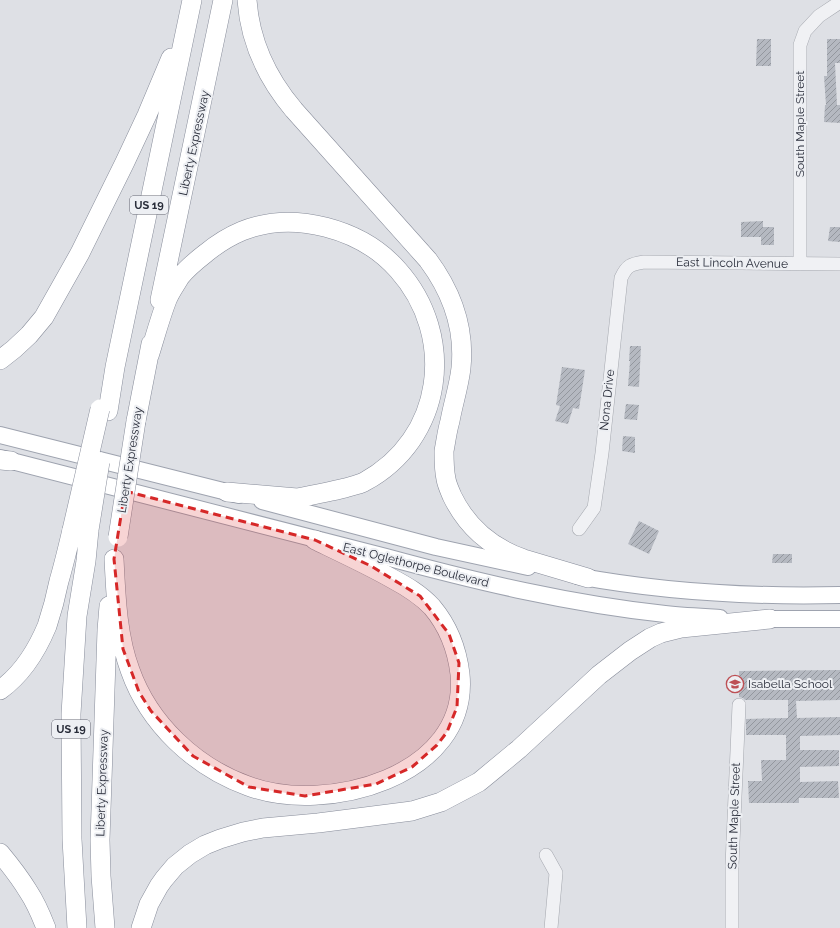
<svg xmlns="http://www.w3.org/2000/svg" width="840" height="928" font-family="Raleway,sans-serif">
  <defs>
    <pattern id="building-hatch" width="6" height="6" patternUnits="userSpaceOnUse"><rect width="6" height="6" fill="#b5b9c1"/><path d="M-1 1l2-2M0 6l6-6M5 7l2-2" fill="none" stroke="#93979e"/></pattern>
  </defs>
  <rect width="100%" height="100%" fill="#dee0e5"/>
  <!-- building -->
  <path fill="url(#building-hatch)" d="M757 39H771V66H756Z
    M827 39H840V63H835L837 105H840V123L824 122 825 105H826L824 76H827Z
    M763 221V227H774V245H761V237H741V222Z
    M830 227H840V242L828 241Z
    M630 346H641L639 387 628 386 630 361H629Z
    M562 367 585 370 579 409 573 408 568 424 555 421 560 406 556 405Z
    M626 404 639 405 637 420 624 419Z
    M623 436 635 437V453L622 451Z
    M639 521 659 531 649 554 628 544Z
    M773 554H792V563H772Z
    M840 670V700L796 701 797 718 840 717V735L800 736V750H839V766L800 767V782L838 781 839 798H799V803H749L748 781H762L761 760H786V735H746V719L788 718V700H745L743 698 739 697V671Z"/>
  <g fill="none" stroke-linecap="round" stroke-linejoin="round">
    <defs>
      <path id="minor" d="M800 264V45L805 31 819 16 840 2
        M579 529 594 508 602 453 621 278C627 265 631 264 644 262L840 264
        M546 855 556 873 551 928
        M732 928V865L739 705"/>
      <path id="major" d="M0 435 239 495
        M0 458 386 557C478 582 571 604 665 614 683 616 702 617 720 618
        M262 501 436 547 528 567
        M577 576C663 592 752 597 840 595
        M757 619H840"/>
      <path id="highway" d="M247 0C250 43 267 78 294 110L428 260C451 291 465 328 461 368 459 386 453 404 450 421 447 431 446 441 444 451 444 460 444 470 446 479 447 485 450 491 452 496 467 527 492 548 524 559L588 578
        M160 300 223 0
        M149 356C155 337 160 318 167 300 170 292 176 284 180 277 187 268 197 260 206 253 217 244 230 236 242 231 294 210 362 229 398 270 457 336 444 439 364 482 358 485 351 486 345 488 329 492 313 495 297 498L227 492
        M0 360 14 349 29 335 44 317 80 253 125 162 147 115 171 58
        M108 411 115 367 192 0
        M136 421 151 344
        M0 460 11 461
        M114 559C116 596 117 635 130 670 149 724 195 767 248 786 325 815 470 777 460 674 457 649 448 626 432 607 420 594 406 586 391 578 366 564 340 552 315 540
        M0 690C21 675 37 650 47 626 52 611 56 596 59 581 64 564 68 547 72 530
        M0 853C10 865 20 878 28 891 36 903 41 915 46 928
        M77 928 72 839 71 714 77 616 86 561 89 530
        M105 928 101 876 100 840 107 630 109 606
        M141 928 149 904 159 886 164 879 175 866 190 854 205 845 220 839 243 832 263 828 318 823 412 811 441 802 479 782 519 749 599 675 630 651 650 638 661 633 681 628 770 619"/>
    </defs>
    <!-- minor casing -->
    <use href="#minor" stroke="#a4a7ae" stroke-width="14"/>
    <!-- major casing -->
    <use href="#major" stroke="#9ea3af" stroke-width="18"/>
    <!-- highway casing -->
    <use href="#highway" stroke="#878c9a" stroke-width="20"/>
    <!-- minor -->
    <use href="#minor" stroke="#f0f1f4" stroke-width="13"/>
    <!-- major -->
    <use href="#major" stroke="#fff" stroke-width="16"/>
    <!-- highway -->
    <use href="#highway" stroke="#fff" stroke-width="19"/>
    <defs>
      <path id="highway-bridge" d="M72 530 100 409
        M89 530 100 462
        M118 537 136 421"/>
    </defs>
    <!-- highway-bridge casing -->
    <use href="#highway-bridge" stroke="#878c9a" stroke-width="20" stroke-linecap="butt"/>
    <!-- highway-bridge -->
    <use href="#highway-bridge" stroke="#fff" stroke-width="19"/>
  </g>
  <!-- marked area -->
  <path fill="#d62828" fill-opacity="0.2" stroke="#d62828" stroke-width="3" stroke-dasharray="8 5" stroke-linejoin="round" d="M125 491 315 540 371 566 420 596 449 634 459 663 457 707 447 732 437 745 412 767 376 784 305 796 249 787 193 756 151 711 139 692 123 649 114 559Z"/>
  <!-- icons -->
  <defs>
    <symbol id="school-ring" viewBox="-11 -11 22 22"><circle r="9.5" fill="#edeff3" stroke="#bd5055" stroke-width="1.5"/><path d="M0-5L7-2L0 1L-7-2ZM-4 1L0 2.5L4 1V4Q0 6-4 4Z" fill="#bd5055"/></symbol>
  </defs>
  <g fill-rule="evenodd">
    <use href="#school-ring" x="725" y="674" width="20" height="20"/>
  </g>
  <g text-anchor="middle" stroke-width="4" stroke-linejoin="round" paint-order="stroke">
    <!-- shield labels -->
    <g fill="#edeff3" stroke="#646772" stroke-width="1">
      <rect x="130" y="196" width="38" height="18" rx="3"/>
      <rect x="52" y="720" width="38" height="18" rx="3"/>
    </g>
    <g font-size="11" font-weight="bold" fill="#292d3a">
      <text x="149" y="209">US 19</text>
      <text x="71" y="733">US 19</text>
    </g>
    <!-- street labels -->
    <g font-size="12" fill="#292d3a" stroke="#edeff3">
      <text transform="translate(800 124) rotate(-90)" y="4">South Maple Street</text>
      <text transform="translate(194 143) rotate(-78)" y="4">Liberty Expressway</text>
      <text transform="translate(732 263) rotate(1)" y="4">East Lincoln Avenue</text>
      <text transform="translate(607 400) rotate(-84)" y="4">Nona Drive</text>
      <text transform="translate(130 460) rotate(-81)" y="4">Liberty Expressway</text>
      <text transform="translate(416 565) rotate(14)" y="4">East Oglethorpe Boulevard</text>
      <text transform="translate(102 783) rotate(-88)" y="4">Liberty Expressway</text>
      <text transform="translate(734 816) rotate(-88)" y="4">South Maple Street</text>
    </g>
    <!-- poi labels -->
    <g font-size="12" fill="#292d3a" stroke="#edeff3" text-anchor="start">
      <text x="748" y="688">Isabella School</text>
    </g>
  </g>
</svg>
